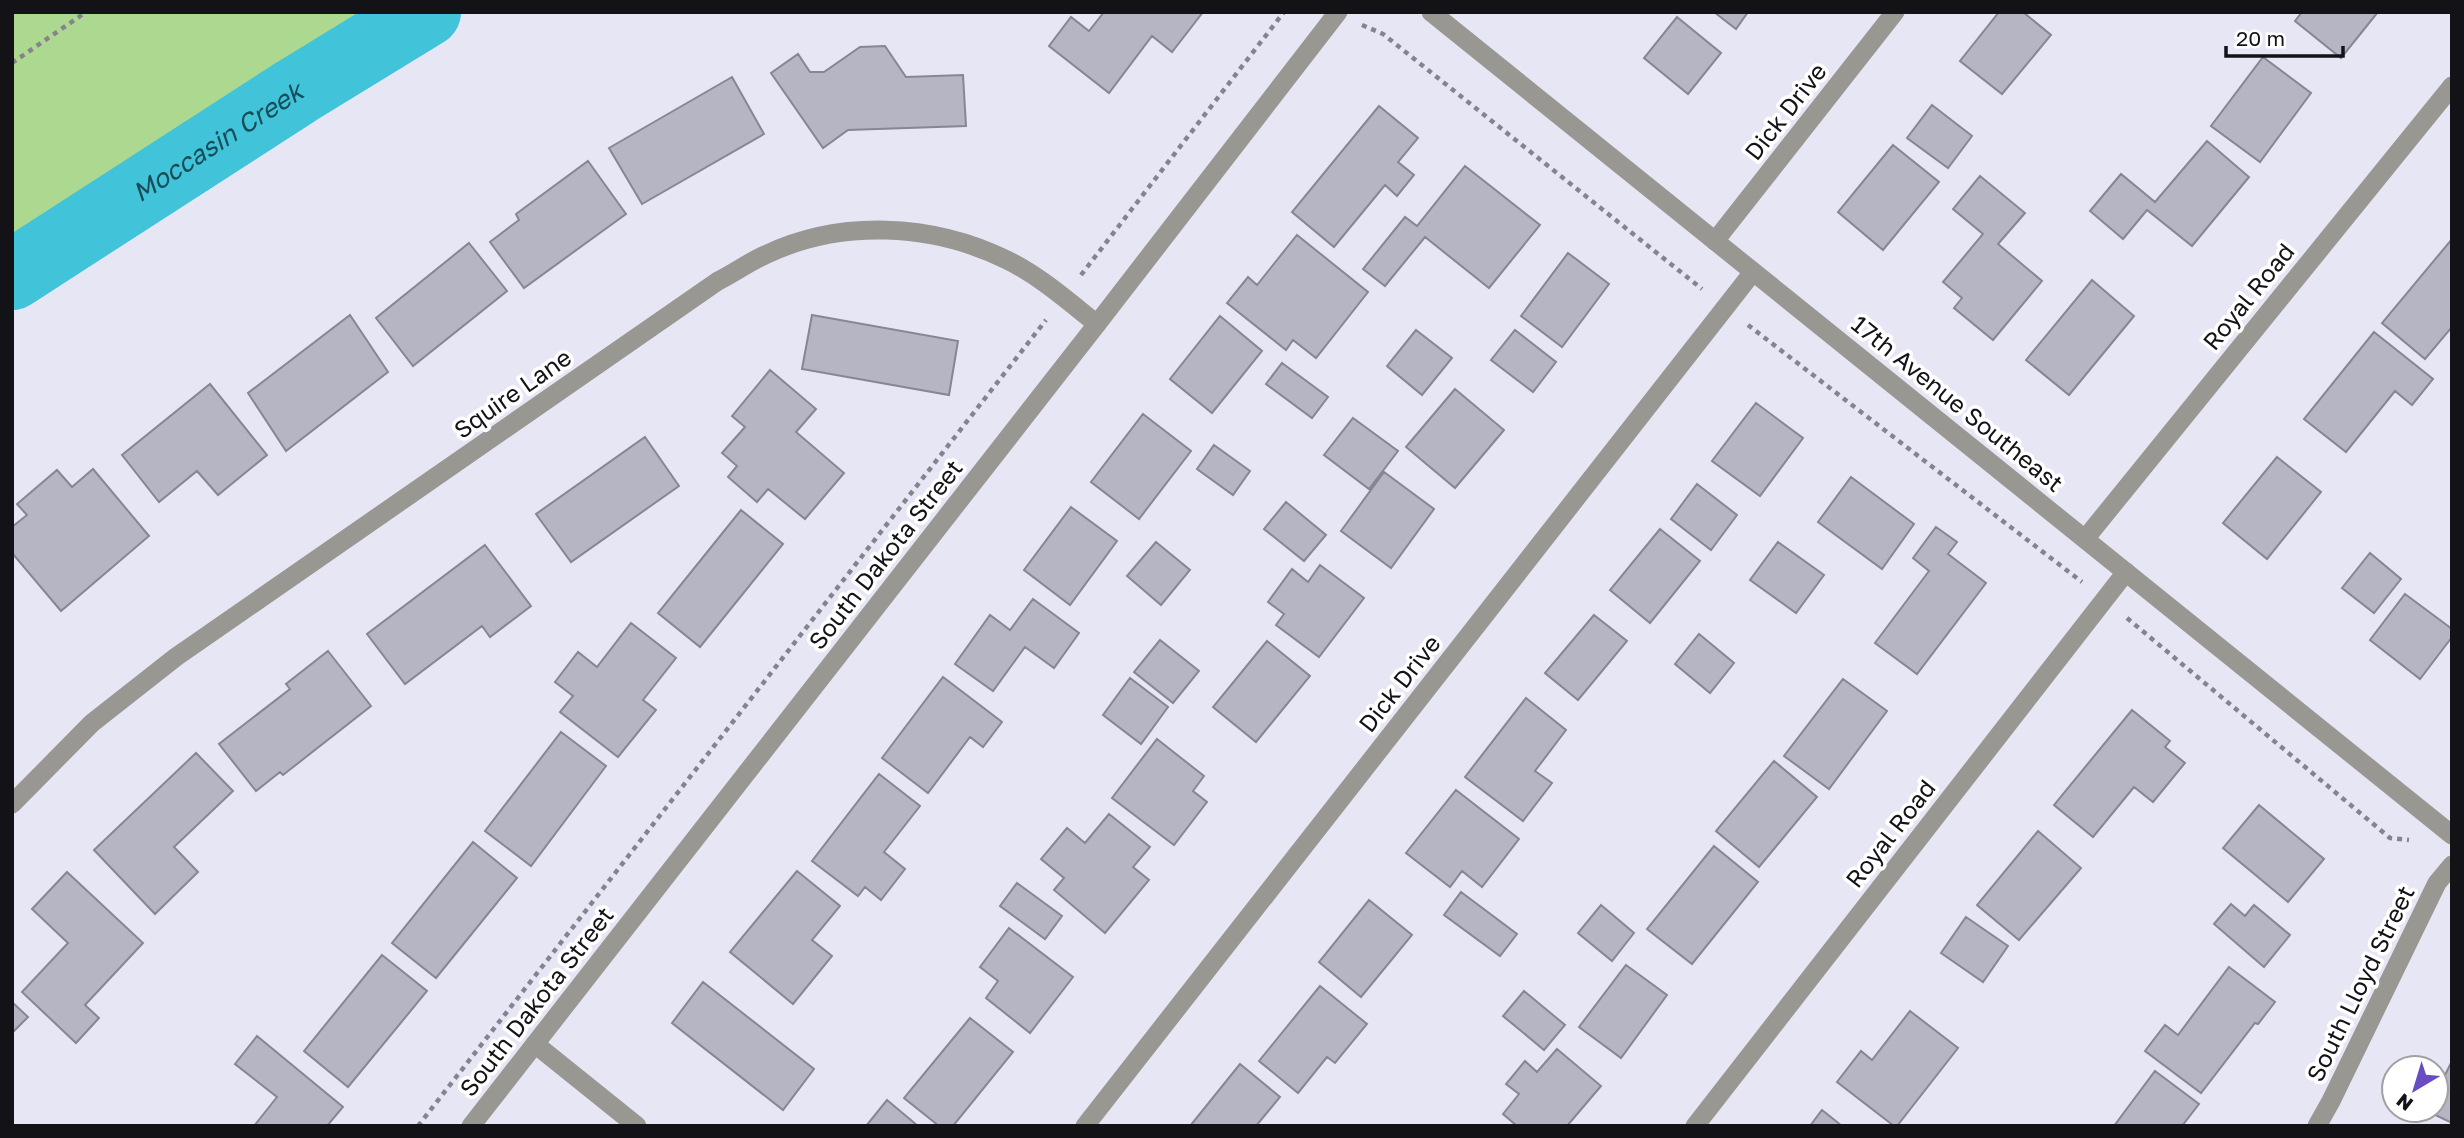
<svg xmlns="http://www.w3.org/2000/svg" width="2464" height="1138" font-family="'Golos Text',sans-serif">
  <rect width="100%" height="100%" fill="#e7e6f5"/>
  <!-- green -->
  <path fill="#acd98f" d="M12 12H426L297 91 12 275Z"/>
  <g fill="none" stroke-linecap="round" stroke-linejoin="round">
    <!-- river -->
    <path stroke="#41c3da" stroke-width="70" id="s1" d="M12 275 297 91 426 12"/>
  </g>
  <!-- building -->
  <path fill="#b6b5c3" stroke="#878694" stroke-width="2" d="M1104 12H1203L1172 52 1152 36 1109 93 1049 46 1071 17 1089 31Z
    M1714 12H1748L1736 29Z
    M1999 12H2023L2051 35 2002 94 1960 61Z
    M2302 12H2378L2341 58 2295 21Z
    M1677 17 1721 53 1688 94 1644 58Z
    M885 46 906 77 963 75 966 126 848 130 823 148 771 73 798 54 810 72H824L860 47Z
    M2263 57 2311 93 2260 162 2211 126Z
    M732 77 764 134 642 204 609 148Z
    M1932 105 1972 136 1948 168 1907 138Z
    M1379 106 1418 138 1398 162 1414 175 1397 196 1385 185 1334 247 1292 212Z
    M2207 141 2249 177 2192 246 2147 210 2123 239 2090 211 2121 174 2155 202Z
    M1893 145 1939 182 1883 250 1838 212Z
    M588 161 626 214 524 288 490 242 519 220 516 214Z
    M1465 166 1540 225 1489 288 1425 237 1385 286 1363 269 1405 217 1417 226Z
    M1980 176 2025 213 1998 244 2042 281 1993 340 1954 308 1962 298 1943 282 1983 234 1953 209Z
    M1297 235 1368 292 1316 358 1293 340 1286 350 1227 303 1248 277 1257 285Z
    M2452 239V327L2425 359 2382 323Z
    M469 243 507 291 413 366 376 318Z
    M1568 253 1609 284 1562 347 1521 316Z
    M2092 280 2134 316 2069 395 2026 360Z
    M350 315 388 372 286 451 248 393Z
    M812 315 958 341 949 395 802 369Z
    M1220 316 1262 351 1212 413 1170 379Z
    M1416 330 1452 358 1422 395 1387 366Z
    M1515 330 1556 362 1533 392 1491 360Z
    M2374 332 2433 379 2412 405 2395 391 2346 452 2304 419Z
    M1282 363 1328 397 1312 418 1266 384Z
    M770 370 816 409 796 432 844 473 805 519 768 489 757 502 728 477 737 466 722 453 745 427 732 416Z
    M210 384 267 455 218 495 197 471 159 502 122 455Z
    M1455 389 1504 430 1455 488 1406 447Z
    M1756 403 1803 438 1760 496 1712 461Z
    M1143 414 1191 451 1139 519 1091 482Z
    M1353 418 1398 451 1369 489 1324 455Z
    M645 437 679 486 571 562 536 514Z
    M1214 445 1250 471 1233 495 1197 469Z
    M2277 457 2321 492 2267 559 2223 523Z
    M93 469 149 536 61 611 12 553V527L27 515 17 504 57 470 72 487Z
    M1384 472 1434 509 1391 568 1341 531Z
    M1851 477 1914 524 1882 569 1818 522Z
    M1697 484 1737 515 1711 550 1671 519Z
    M1286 502 1326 535 1304 561 1264 529Z
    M1071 507 1117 541 1070 605 1024 570Z
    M741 510 783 544 700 647 658 613Z
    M1936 527 1957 542 1948 554 1986 583 1917 674 1875 643 1929 571 1913 558Z
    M1660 529 1700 561 1650 623 1610 590Z
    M1156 542 1190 570 1161 605 1127 576Z
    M1778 542 1824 575 1796 613 1750 580Z
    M485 545 531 606 490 637 482 626 405 684 367 634Z
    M2370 553 2401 579 2374 613 2342 588Z
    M1320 565 1364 598 1319 657 1276 625 1284 614 1268 602 1292 569 1308 582Z
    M2405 594 2452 629V637L2420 679 2370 640Z
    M1033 599 1079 633 1054 668 1025 647 993 691 955 664 990 615 1010 630Z
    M1594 615 1627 641 1578 700 1545 673Z
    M631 623 676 658 643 700 656 710 618 757 560 712 573 696 555 682 578 652 597 667Z
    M1699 634 1734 663 1710 693 1675 664Z
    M1160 640 1199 671 1173 703 1134 672Z
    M1267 641 1310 676 1256 742 1213 707Z
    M328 651 371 706 283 775 280 772 256 791 219 744 290 689 286 684Z
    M943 677 1002 722 983 747 970 737 928 793 882 758Z
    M1130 678 1168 707 1141 744 1103 715Z
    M1843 679 1887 711 1829 789 1784 756Z
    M1526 698 1566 730 1535 771 1552 783 1523 821 1465 777Z
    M2132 710 2170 741 2165 747 2185 763 2153 802 2134 787 2093 837 2054 805Z
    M561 732 606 766 531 866 485 831Z
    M1157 739 1204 776 1193 791 1207 802 1174 845 1112 798Z
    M196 753 233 791 174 847 198 872 155 914 94 850Z
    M1774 761 1817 797 1759 867 1716 831Z
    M879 774 920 806 884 852 905 869 881 900 865 887 858 896 812 861Z
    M1456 790 1519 839 1482 887 1462 871 1450 887 1406 853Z
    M2259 805 2324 859 2288 902 2223 848Z
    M1109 814 1150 847 1133 867 1149 880 1105 933 1054 890 1064 878 1041 859 1067 828 1085 843Z
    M2038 831 2081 868 2019 940 1977 905Z
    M473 842 517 878 436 978 392 943Z
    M1714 846 1758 882 1692 964 1647 929Z
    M797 871 840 906 812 940 832 956 793 1004 730 952Z
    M67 872 143 943 85 1005 99 1018 76 1043 22 992 68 943 32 909Z
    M1017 883 1062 916 1045 939 1000 906Z
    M1461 892 1517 934 1500 956 1444 915Z
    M1369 900 1412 935 1361 997 1319 962Z
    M2231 904 2245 916 2254 905 2290 935 2264 967 2214 924Z
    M1601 905 1634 933 1612 961 1578 933Z
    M1966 917 2008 946 1983 982 1941 953Z
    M1009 928 1073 977 1030 1033 986 998 998 981 980 967Z
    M382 955 427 991 348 1087 304 1051Z
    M1626 965 1667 995 1621 1058 1579 1027Z
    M2229 967 2275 1002 2258 1024 2255 1023 2201 1093 2145 1051 2165 1025 2178 1035Z
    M703 982 814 1069 783 1110 672 1023Z
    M1320 986 1367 1024 1335 1063 1327 1057 1298 1093 1259 1061Z
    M1524 991 1565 1025 1544 1050 1503 1016Z
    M12 1002 28 1017 12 1033Z
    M1910 1011 1958 1048 1897 1126H1894L1837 1082 1861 1051 1872 1060Z
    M970 1018 1013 1052 953 1126H939L904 1098Z
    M257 1036 343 1107 327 1126H254L277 1097 235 1064Z
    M1557 1049 1601 1086 1567 1126H1517L1503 1114 1519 1094 1506 1084 1525 1061 1537 1072Z
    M2452 1061V1123L2427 1111 2436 1110V1093Z
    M1240 1064 1280 1097 1256 1126H1190Z
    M2155 1071 2199 1104 2182 1126H2114Z
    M887 1100 918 1126H866Z
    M1822 1110 1842 1126H1810Z"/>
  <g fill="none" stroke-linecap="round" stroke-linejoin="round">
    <!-- path -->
    <path stroke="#85848e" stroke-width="4.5" stroke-dasharray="5 5" stroke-linecap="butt" d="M1362 25 1383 34 1702 289
      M12 63 86 12
      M1081 275 1284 12
      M1748 325 2082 582
      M2127 618 2390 838 2409 840
      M418 1126 1046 320"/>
    <!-- minor -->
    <path stroke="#999791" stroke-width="19" d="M1715 241 1895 12
      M2085 539 2452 86
      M12 804 92 723 176 657 718 281C734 273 749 262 765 255 840 219 932 223 1007 260 1040 276 1069 302 1097 324
      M535 1044 637 1126
      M1085 1126 1753 272
      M1695 1126 2126 572
      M2317 1126 2331 1101 2437 883 2452 865"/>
    <!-- tertiary -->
    <path stroke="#999791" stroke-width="19" d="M1431 12 2452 835
      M471 1126 1097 324 1338 12"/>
  </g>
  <g text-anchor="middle" stroke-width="7" stroke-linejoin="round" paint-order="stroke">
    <!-- street labels -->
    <g font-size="24" fill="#131217" stroke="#fff">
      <text transform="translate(1786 112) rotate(-52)" y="8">Dick Drive</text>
      <text transform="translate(2249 297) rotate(-51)" y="8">Royal Road</text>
      <text transform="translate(513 394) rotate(-35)" y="8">Squire Lane</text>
      <text transform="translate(1957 404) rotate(39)" y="8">17th Avenue Southeast</text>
      <text transform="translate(886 555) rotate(-52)" y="8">South Dakota Street</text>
      <text transform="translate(1400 684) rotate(-52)" y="8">Dick Drive</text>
      <text transform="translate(1891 834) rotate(-52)" y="8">Royal Road</text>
      <text transform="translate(2361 984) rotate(-64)" y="8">South Lloyd Street</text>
      <text transform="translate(537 1002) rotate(-52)" y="8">South Dakota Street</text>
    </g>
    <!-- water labels -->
    <g font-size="26" font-style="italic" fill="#174d57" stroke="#fff">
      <text dy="9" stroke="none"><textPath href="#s1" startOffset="245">Moccasin Creek</textPath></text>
    </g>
  </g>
  <!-- border -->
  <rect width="2464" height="1138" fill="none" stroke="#131217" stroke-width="28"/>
  <!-- north arrow -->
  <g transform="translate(2415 1089) rotate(218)"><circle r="33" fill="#ffffff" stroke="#a1a0a2" stroke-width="2"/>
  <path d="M0-5L12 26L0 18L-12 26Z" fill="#694bc4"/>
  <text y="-10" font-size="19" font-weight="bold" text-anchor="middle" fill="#131217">N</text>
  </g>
  <!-- scale -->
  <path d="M2226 46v10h117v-10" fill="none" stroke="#131217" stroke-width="3.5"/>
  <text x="2236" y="46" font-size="21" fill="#131217" stroke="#ffffff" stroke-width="5" paint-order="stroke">20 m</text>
</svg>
